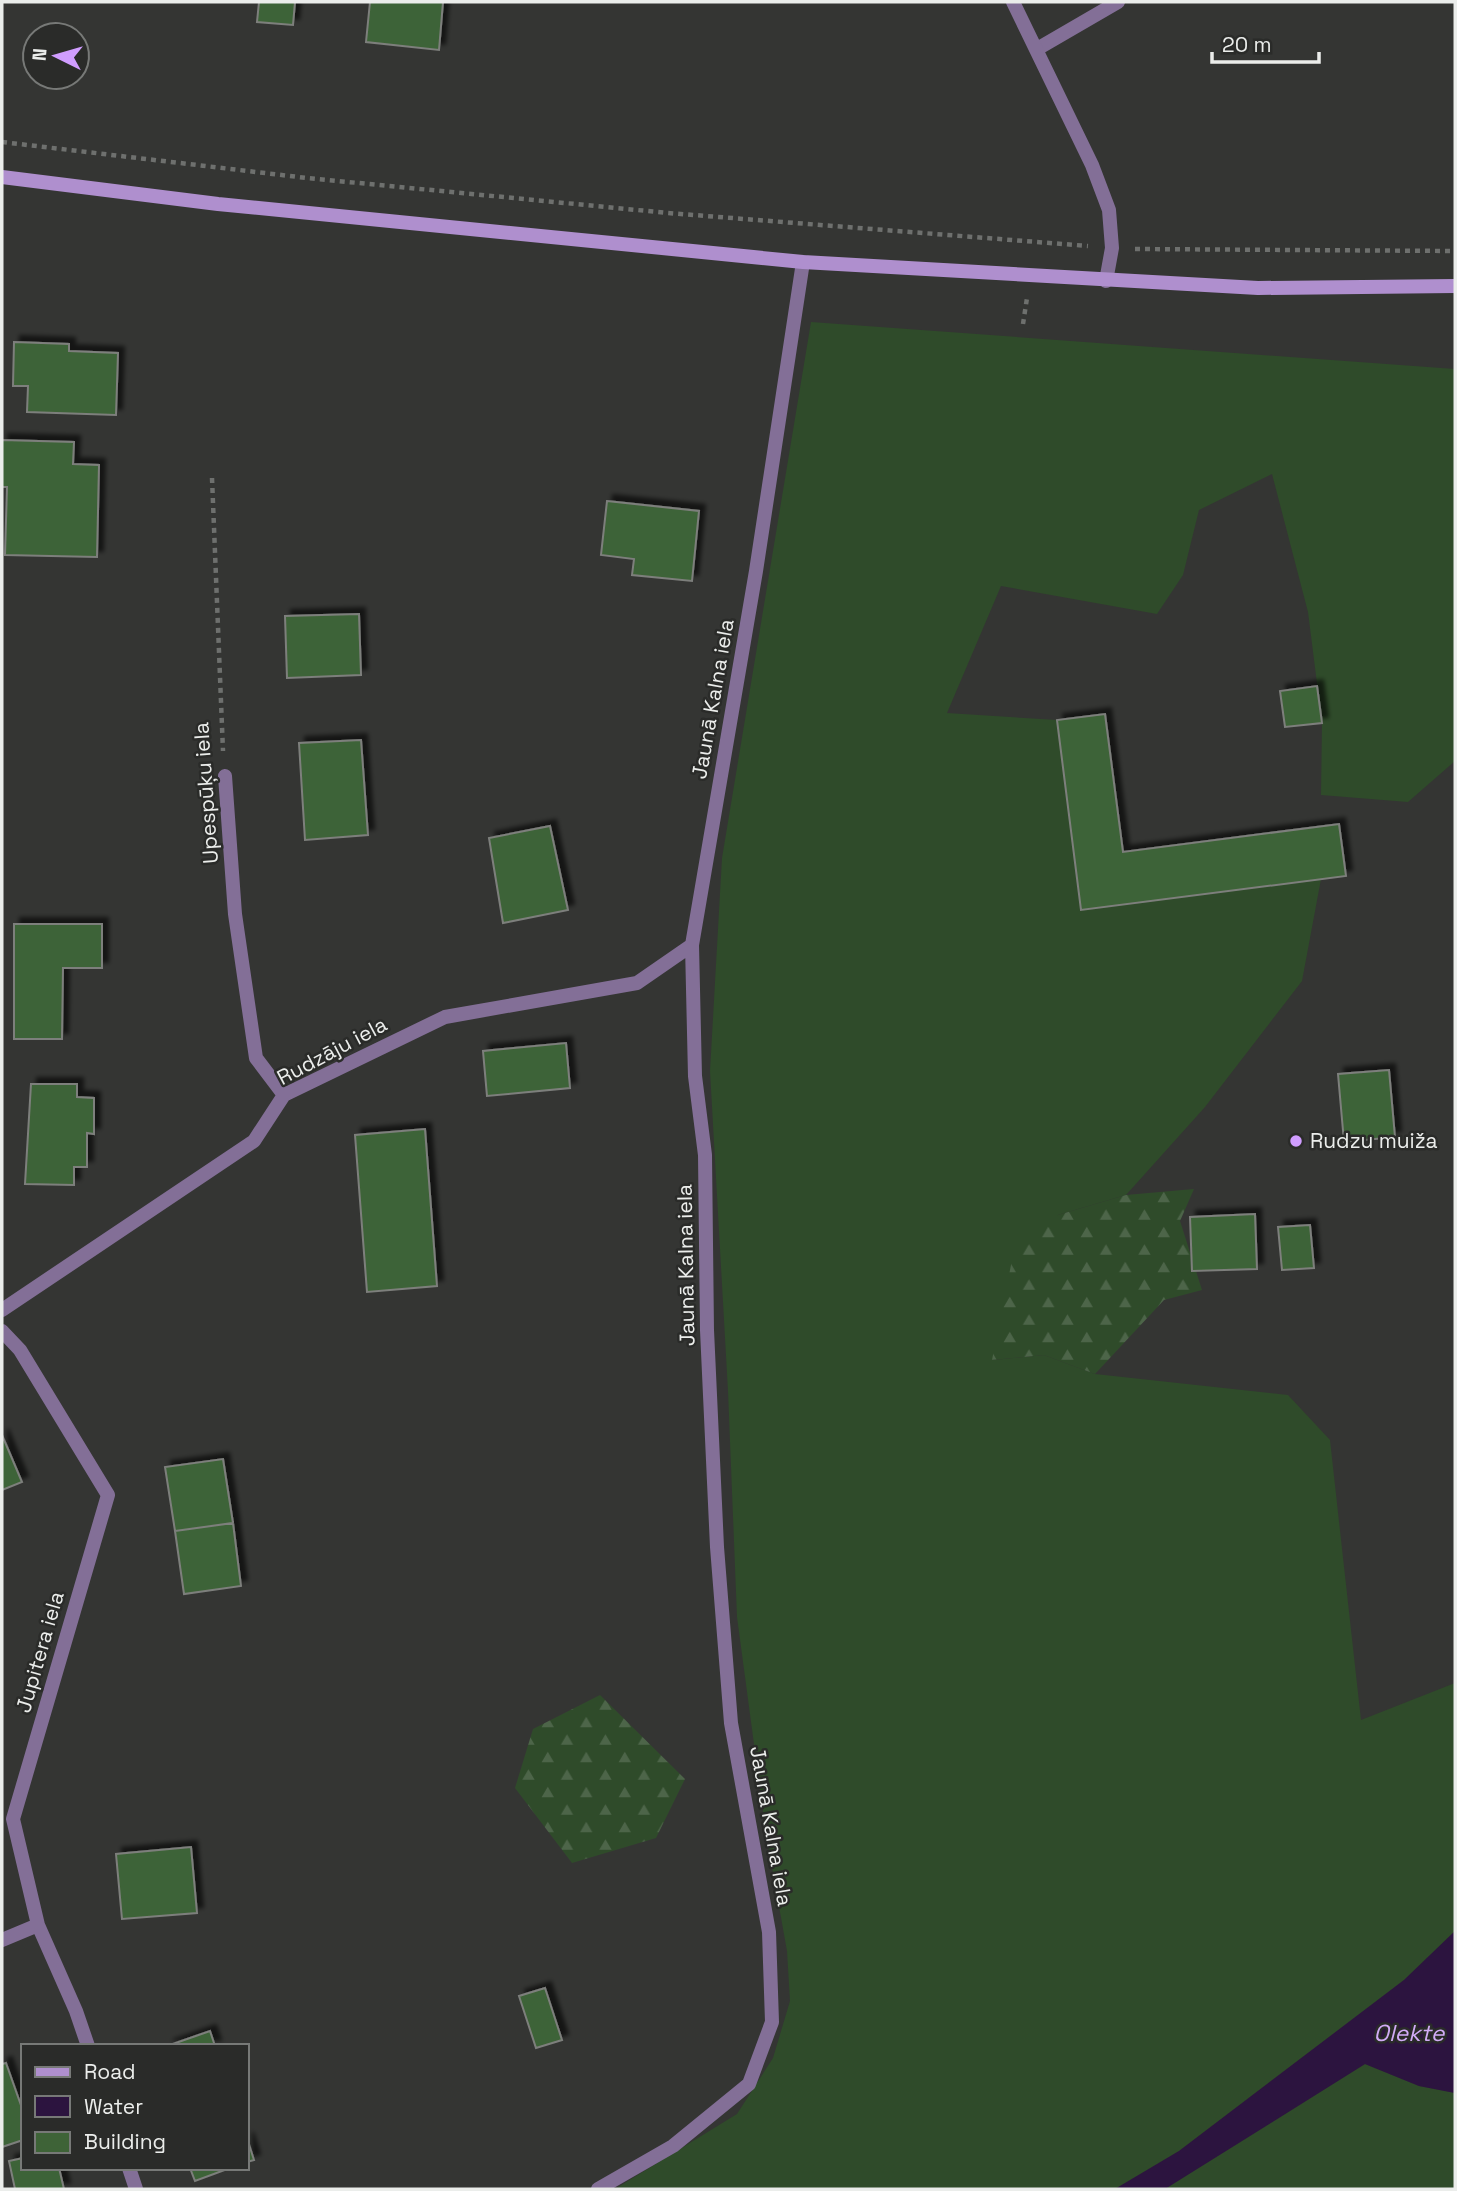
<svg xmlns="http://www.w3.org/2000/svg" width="1457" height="2191" font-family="'Space Grotesk',sans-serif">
  <defs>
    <pattern id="forest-firs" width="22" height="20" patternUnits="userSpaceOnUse" patternTransform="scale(1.75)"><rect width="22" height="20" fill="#2f4b2a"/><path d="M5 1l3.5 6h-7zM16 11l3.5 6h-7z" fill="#4d6549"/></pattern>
    <filter id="shadow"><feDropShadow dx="6" dy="-6" stdDeviation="2" flood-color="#0009"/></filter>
  </defs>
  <rect width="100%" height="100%" fill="#343533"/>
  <!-- grass -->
  <path fill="#2f4b2a" d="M811 322 1455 369V761L1408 802 1321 795 1322 723 1308 612 1272 474 1199 510 1183 575 1157 614 1001 586 947 713 1057 720 1081 910 1321 879 1302 981 1205 1107 1126 1195 1058 1215 993 1360 1044 1355 1095 1374 1288 1395 1330 1440 1361 1720 1455 1683V1931L1404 1980 1179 2151 1115 2189H615L737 2114 773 2058 790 2001 787 1951 766 1834 737 1617 728 1391 710 1071 722 858Z
    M1365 2064 1419 2086 1455 2093V2189H1165Z"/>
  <!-- forest -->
  <path fill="url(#forest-firs)" d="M1194 1189 1180 1221 1202 1290 1164 1300 1095 1374 1044 1355 992 1360 1014 1250 1058 1215 1126 1195Z
    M600 1695 685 1779 656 1838 572 1863 515 1788 533 1729Z"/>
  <!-- water -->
  <path fill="#2c143f" d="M1455 1931V2093L1419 2086 1365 2064 1165 2189H1115L1179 2151 1404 1980Z"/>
  <!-- building -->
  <path fill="#3e6337" stroke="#7d7f7c" stroke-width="2" filter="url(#shadow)" d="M259 2H295L293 25 257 22Z
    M370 2H443L439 50 366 42Z
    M14 342 69 344V351L118 353 116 415 27 412 28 386H13Z
    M2 440 74 442 73 464 99 465 97 557 5 555 7 487H2Z
    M607 501 699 511 692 581 632 575 634 559 601 555Z
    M359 614 361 675 287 678 285 616Z
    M1317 686 1322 723 1285 727 1280 691Z
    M1105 714 1123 852 1339 824 1346 876 1081 910 1057 720Z
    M361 740 368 835 305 840 299 743Z
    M550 826 568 910 503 923 489 838Z
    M14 924H102V968H63L62 1039H14Z
    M566 1043 570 1088 487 1096 483 1051Z
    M1389 1070 1395 1137 1344 1142 1338 1074Z
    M31 1084H77V1097L94 1098V1134L87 1133V1167H74V1185L25 1184Z
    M425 1129 437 1286 367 1292 355 1135Z
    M1255 1214 1257 1269 1192 1271 1190 1217Z
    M1310 1225 1314 1268 1282 1270 1278 1227Z
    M2 1435 22 1482 2 1490Z
    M223 1459 233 1523 175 1531 165 1467Z
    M233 1523 241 1586 184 1594 175 1531Z
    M191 1847 197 1913 122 1919 116 1854Z
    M545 1988 562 2040 536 2048 519 1996Z
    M210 2031 215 2046H167Z
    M6 2063 23 2111V2140L2 2147V2064Z
    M247 2138 254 2160 247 2162Z
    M23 2158V2168H59L64 2189H15L9 2161Z
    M190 2168H230L195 2181Z"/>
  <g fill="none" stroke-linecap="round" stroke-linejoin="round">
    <!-- path -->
    <path stroke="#6e706e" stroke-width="4.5" stroke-dasharray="5 5" stroke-linecap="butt" d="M2 142 307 178 668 213 1088 246
      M1135 249 1455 251
      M1023 324 1027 298
      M212 478 223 751"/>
    <!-- lane -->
    <path stroke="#836f97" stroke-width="14" d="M1037 49 1118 2"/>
    <!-- street -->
    <path stroke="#836f97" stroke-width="14" d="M1013 2 1092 165 1109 210 1112 248 1106 281
      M225 776 235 914 256 1058 284 1095
      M2 1310 254 1141 284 1095 445 1017 637 983 692 945
      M2 1331 20 1350 108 1495 13 1819 38 1925 76 2011 88 2046
      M2 1940 38 1925
      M129 2168 136 2189
      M598 2189 673 2146 749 2084 772 2022 769 1932 731 1723 717 1547 707 1330 705 1155 695 1076 692 945 756 571 803 262"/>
    <!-- secondary -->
    <path stroke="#af8fce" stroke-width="14" d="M2 177 218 204 803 262 1258 288 1455 286"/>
  </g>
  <!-- markers -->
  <circle fill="#d09dff" stroke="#2a2b29" stroke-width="2.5" cx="1296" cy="1141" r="7"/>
  <g text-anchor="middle" stroke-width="5" stroke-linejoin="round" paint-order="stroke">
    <!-- street labels -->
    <g font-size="21" fill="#ebedeb" stroke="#2a2b29">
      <text transform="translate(713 699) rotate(-80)" y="7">Jaunā Kalna iela</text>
      <text transform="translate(206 793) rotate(-94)" y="7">Upespūķu iela</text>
      <text transform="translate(332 1051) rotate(-28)" y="7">Rudzāju iela</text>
      <text transform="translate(686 1265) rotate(-91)" y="7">Jaunā Kalna iela</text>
      <text transform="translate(40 1652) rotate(-74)" y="7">Jupitera iela</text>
      <text transform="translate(771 1826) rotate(80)" y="7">Jaunā Kalna iela</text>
    </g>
    <!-- poi labels -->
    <g font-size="21" fill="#ebedeb" stroke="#2a2b29" text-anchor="start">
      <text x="1310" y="1148">Rudzu muiža</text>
    </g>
    <!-- water labels -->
    <g font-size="23" font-style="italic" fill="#d1abf6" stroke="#2a2b29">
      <text x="1409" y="2041">Olekte</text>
    </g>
  </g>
  <!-- border -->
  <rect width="1457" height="2191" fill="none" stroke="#ebedeb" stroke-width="7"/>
  <!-- legend -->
  <rect x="21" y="2044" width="228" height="126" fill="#2a2b29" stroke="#777977" stroke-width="2"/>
  <rect x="35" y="2067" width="35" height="10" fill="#af8fce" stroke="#777977" stroke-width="2"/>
  <text x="84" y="2079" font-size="21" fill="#ebedeb">Road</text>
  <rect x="35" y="2096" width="35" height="21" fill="#2c143f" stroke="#777977" stroke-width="2"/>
  <text x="84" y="2114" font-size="21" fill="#ebedeb">Water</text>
  <rect x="35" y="2132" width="35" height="21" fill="#3e6337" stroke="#777977" stroke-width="2"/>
  <text x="84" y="2149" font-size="21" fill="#ebedeb">Building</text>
  <!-- north arrow -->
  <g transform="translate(56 56) rotate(275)"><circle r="33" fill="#2a2b29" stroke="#777977" stroke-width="2"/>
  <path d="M0-5L12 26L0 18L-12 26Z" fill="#d09dff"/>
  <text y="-10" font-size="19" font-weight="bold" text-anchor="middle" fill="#ebedeb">N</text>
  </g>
  <!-- scale -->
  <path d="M1212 52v10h107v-10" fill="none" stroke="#ebedeb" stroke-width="3.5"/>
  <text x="1222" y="52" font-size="21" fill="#ebedeb" stroke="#2a2b29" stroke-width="5" paint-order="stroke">20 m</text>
</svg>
